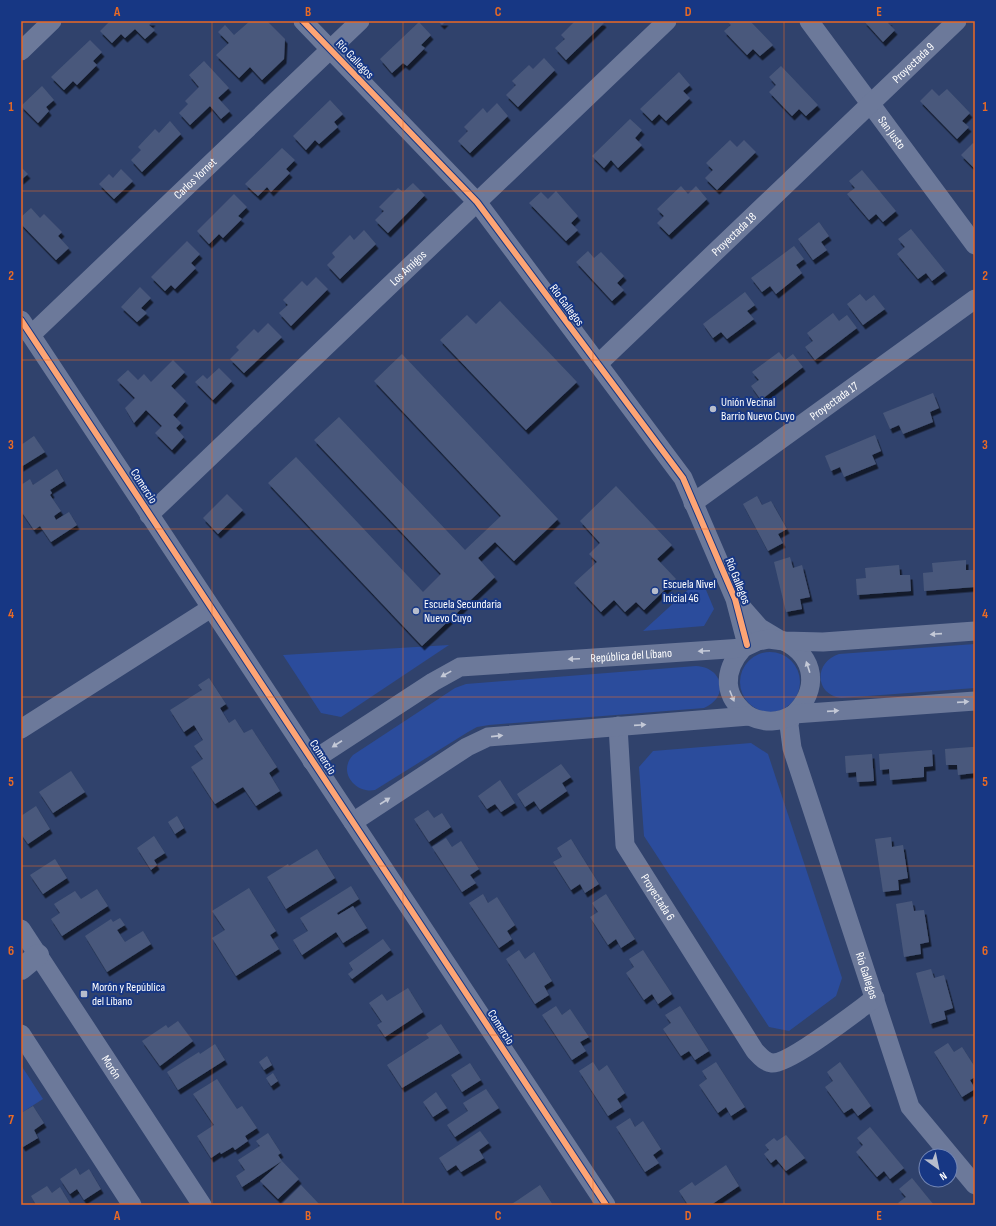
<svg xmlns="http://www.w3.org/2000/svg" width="996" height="1226" font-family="'Sofia Sans Condensed',sans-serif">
  <defs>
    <filter id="shadow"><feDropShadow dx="2.5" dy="4.5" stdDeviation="0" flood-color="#0009"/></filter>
  </defs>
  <rect width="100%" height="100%" fill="#30426c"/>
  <!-- green -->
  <path fill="#2b4c9c" d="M701 578 714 609 704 626 643 631Z
    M975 644V688L841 698C814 694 814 662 839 654Z
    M449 645 341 717 321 713 283 655Z
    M740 682a30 30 0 1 1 60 0a30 30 0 1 1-60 0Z
    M696 666C723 667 730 697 704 708L489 725 477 727 468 732 375 790C356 794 337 772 353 755L455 688 466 684Z
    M751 743 768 754 842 978 836 996 789 1031 769 1027 644 836 639 767 653 751Z
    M21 1065 43 1099 21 1113Z"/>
  <!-- building -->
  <path fill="#4a597b" filter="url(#shadow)" d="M110 21H153L149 25 155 30 145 39 135 29 125 38 121 34 112 43 100 31Z
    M250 21H267L285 39 284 59 262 80 250 67 239 78 216 55 229 43 218 32 225 25 234 35Z
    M438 21H446L442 25Z
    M575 21H602L604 23 566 60 555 48 565 39 561 35Z
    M727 21H750L773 45 760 56 753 49 747 55 724 31 731 25Z
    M864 21H890L888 23 895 30 883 42Z
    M419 22 431 35 421 45 425 48 407 66 403 63 392 73 380 59Z
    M90 40 102 52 93 61 97 65 77 85 73 81 64 90 51 77Z
    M544 58 555 70 518 107 506 95 516 85 512 81 529 65 533 69Z
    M204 61 229 88 218 98 230 111 221 119 210 106 190 125 179 113 188 104 185 101 199 87 189 75Z
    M781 66 818 105 806 116 799 109 792 116 769 92 776 85 769 77Z
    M679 72 690 85 683 91 690 98 666 121 659 114 652 121 640 109Z
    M42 86 54 100 46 107 49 111 38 123 21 106Z
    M932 89 939 96 947 89 970 113 962 121 969 127 957 139 920 101Z
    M330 100 343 114 334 122 338 127 319 144 315 140 306 150 293 136Z
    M497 103 508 116 470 153 458 141 468 131 464 127 483 108 487 113Z
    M630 119 642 130 635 138 642 145 618 168 611 160 604 168 592 156Z
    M170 121 181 134 142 172 131 160 141 150 138 147 155 129 159 133Z
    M730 140 737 147 744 140 756 152 717 190 705 178 713 170 706 163Z
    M973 143 975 145V169L961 155Z
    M282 148 295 160 286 169 290 173 271 192 267 187 258 196 245 184Z
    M21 167 28 174 21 180Z
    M121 169 133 181 114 199 99 184 109 174 113 178Z
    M862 170 896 211 883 222 876 214 869 220 847 194 855 188 849 181Z
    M413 183 425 195 388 233 375 220 384 211 379 207 398 188 403 192Z
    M681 186 688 194 696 186 707 199 669 235 657 223 664 216 657 209Z
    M556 191 578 216 571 223 578 230 566 241 529 203 541 192 548 199Z
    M234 194 247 207 238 216 242 219 223 238 219 234 209 244 197 231Z
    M31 208 40 218 44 214 62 232 58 236 69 248 56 260 21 224V217Z
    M819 222 829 236 821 242 827 250 813 260 798 239Z
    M911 229 945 271 932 281 926 273 918 279 897 254 905 247 898 239Z
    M364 230 376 244 340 279 327 265 335 257 332 253 350 235 354 240Z
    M187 241 200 254 191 263 196 268 175 289 171 285 165 291 151 277Z
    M794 246 804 259 796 265 802 273 776 294 770 286 762 292 751 278Z
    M588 251 594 258 601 252 624 276 617 283 624 290 612 301 576 262Z
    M316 277 328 289 291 326 279 313 288 305 283 300 302 281 307 286Z
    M140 287 151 298 141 308 147 313 137 322 121 307Z
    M745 292 755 305 747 311 754 319 727 339 721 332 713 338 703 324Z
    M860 294 866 301 874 295 885 309 863 325 847 304Z
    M500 301 577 382 526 430 440 340 467 315 476 324Z
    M833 313 839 321 847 315 857 328 815 360 805 347 813 341 807 333Z
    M268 323 282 337 244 373 230 359 239 350 236 347 254 329 258 333Z
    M779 352 785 360 793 354 803 367 761 400 751 386 759 380 752 372Z
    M402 354 558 519 514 561 495 542 478 558 495 577 422 646 268 483 296 457 423 592 441 574 314 440 339 417 465 550 501 516 374 381Z
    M173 360 185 372 171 386 186 401 173 415 181 423 176 428 184 437 172 450 155 433 162 426 146 410 134 423 125 408 135 398 117 380 128 370 138 380 144 374 151 382Z
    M219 368 232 381 213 400 195 382 203 375 207 379Z
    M933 393 939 408 930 412 933 422 903 434 899 425 890 429 883 413Z
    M875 435 881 451 872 455 876 464 844 477 840 467 831 471 825 456Z
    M34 436 45 452 21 467V445Z
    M57 469 64 481 50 490 52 493 50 495 61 511 54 516 56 520 69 512 77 525 51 542 40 526 34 530 21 511V485L30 479 33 485Z
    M616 486 672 545 657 559 676 579 644 610 636 602 625 612 614 600 601 612 574 583 597 562 589 554 600 543 580 521Z
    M227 494 243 510 218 534 203 518Z
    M757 496 762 505 771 501 787 529 778 534 783 543 768 551 743 504Z
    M790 557 793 568 802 565 810 597 800 599 802 609 786 612 774 562Z
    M966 560V570H975V587L924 591 923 573 933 572 932 563Z
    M899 565 900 575H910L911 591 857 595 856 579 866 578 865 568Z
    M209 678 226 704 220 708 229 723 235 719 244 733 252 729 277 767 269 773 280 791 256 806 243 787 215 804 191 767 203 759 194 746 203 740 194 725 184 732 170 710 202 690 198 685Z
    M972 747H975V773L958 775 957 765H946L945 749Z
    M932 750 933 766 924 767V777L890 780 889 769 880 770 879 754Z
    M872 754 874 781 857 782 856 772 846 773 845 756Z
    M561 764 571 777 562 783 567 791 540 810 534 801 525 807 517 794Z
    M71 771 85 792 53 813 39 792Z
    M500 780 515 803 501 812 495 804 487 809 478 796Z
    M36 806 50 829 28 844 21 834V816Z
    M428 810 434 818 442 813 451 827 429 842 414 819Z
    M177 816 184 828 175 834 168 822Z
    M154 836 165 853 154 860 157 865 151 870 137 848Z
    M891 837 892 847 903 845 908 878 898 880 899 890 883 892 875 839Z
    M446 838 452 847 461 841 479 869 470 875 476 883 462 892 432 847Z
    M571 839 599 884 585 893 580 884 571 890 553 862 562 857 557 848Z
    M317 849 335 878 286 909 267 877 288 864 289 866Z
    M55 859 67 878 43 894 30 875Z
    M351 886 359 899 337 913 338 915 353 906 367 928 343 943 336 932 302 955 293 940 308 931 300 918Z
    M249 888 276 931 270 935 279 949 236 976 212 938 225 930 212 911Z
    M97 889 108 906 62 936 51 919 60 913 54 904 75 891 81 899Z
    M483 894 488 903 497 897 515 925 507 931 512 939 499 948 469 903Z
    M606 894 635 939 621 948 616 939 608 945 590 917 598 912 592 903Z
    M912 901 914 911 924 910 929 942 920 944 921 954 904 957 896 904Z
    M120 918 125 925 117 930 125 942 143 931 151 944 107 972 85 936 111 919 113 922Z
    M383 939 391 950 352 979 348 974 353 970 349 963Z
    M519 950 525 959 534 952 552 981 544 986 549 995 535 1004 506 959Z
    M643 950 672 994 658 1004 652 994 644 1000 626 973 634 967 629 959Z
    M931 969 934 978 944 975 953 1008 944 1011 946 1019 930 1024 916 973Z
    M408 988 423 1012 385 1037 377 1025 382 1022 369 1003 382 994 387 1001Z
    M556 1006 562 1015 570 1009 589 1037 580 1042 586 1051 572 1060 542 1015Z
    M680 1006 709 1051 695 1060 689 1051 681 1056 663 1029 671 1023 665 1015Z
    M178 1021 193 1041 160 1066 142 1041 166 1025 168 1028Z
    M441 1024 460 1053 402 1088 387 1065 429 1038 426 1034Z
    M948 1043 954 1052 962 1047 975 1067V1077L970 1080 975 1089 962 1097 934 1052Z
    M215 1044 225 1060 178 1090 167 1072 199 1052 200 1054Z
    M267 1056 272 1065 264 1070 259 1062Z
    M593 1062 599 1071 607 1065 625 1093 617 1099 622 1107 608 1116 579 1071Z
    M716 1062 745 1107 731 1116 726 1107 718 1113 699 1085 707 1079 702 1071Z
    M840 1062 871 1106 858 1116 852 1108 844 1113 825 1087 833 1081 827 1072Z
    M470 1063 481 1080 462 1092 451 1075Z
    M273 1073 278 1081 271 1086 266 1078Z
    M217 1079 237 1109 242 1106 257 1128 245 1136 248 1141 235 1150 233 1147 221 1154 220 1152 211 1158 197 1136 214 1125 193 1094Z
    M486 1089 499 1108 455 1137 447 1125 468 1111 463 1103Z
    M436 1092 447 1108 433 1117 423 1102Z
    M33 1106 44 1123 34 1130 38 1138 23 1147 21 1144V1113Z
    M630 1118 635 1127 643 1121 661 1149 653 1155 659 1163 645 1172 616 1127Z
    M870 1127 904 1168 890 1179 884 1171 877 1177 856 1152 863 1145 857 1138Z
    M480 1131 489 1143 479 1150 484 1158 461 1172 456 1165 447 1171 439 1158Z
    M268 1133 281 1153 278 1155 282 1161 299 1179 278 1199 260 1181 282 1161 242 1187 236 1176 245 1170 238 1160 260 1146 256 1141Z
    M786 1135 805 1158 786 1171 776 1159 771 1163 764 1154 769 1150 765 1145 774 1138 777 1141Z
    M726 1165 739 1186 711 1205H688L679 1191 692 1182 695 1186Z
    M76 1168 80 1175 89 1169 101 1189 84 1200 77 1189 70 1194 60 1179Z
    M912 1178 929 1199 934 1205H900L898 1203 906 1197 899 1189Z
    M301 1185 320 1205H281Z
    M540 1185 553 1205H510L518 1200Z
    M47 1186 52 1193 60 1187 71 1205H36L31 1196Z"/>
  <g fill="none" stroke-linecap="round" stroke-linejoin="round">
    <!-- minor -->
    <g stroke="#6c799a" stroke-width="19">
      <path d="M303 21 477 202 683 478 735 599 747 645"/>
      <path id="s1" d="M809 21 975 245"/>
      <path d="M21 51 52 21"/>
      <path d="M21 320 606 1205"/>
      <path id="s2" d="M31 335 360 21"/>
      <path id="s3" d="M598 364 957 21"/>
      <path id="s4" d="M693 503 975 299"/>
      <path id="s5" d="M149 515 667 21"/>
      <path d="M738 603 760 628 780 640"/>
      <path d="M784 641C816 657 819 690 794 714"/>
      <path d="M743 648C722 672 723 697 749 716"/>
      <path id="s6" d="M791 716 789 725 792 748 910 1107 975 1185"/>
      <path id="s7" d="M618 726 625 845 755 1051C760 1056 764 1062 772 1063 790 1064 857 1011 875 998"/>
      <path d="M21 729 211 608"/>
      <path id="s8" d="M312 761 433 682 460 667 743 648 758 641 769 639 784 641 823 642 975 631"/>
      <path d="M353 822 467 747 488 737 749 716C764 723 780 723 794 714L975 701"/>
      <path id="s9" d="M21 929 202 1205"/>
      <path d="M21 1034 132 1205"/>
    </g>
    <!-- tertiary -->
    <path stroke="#6c799a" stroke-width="22" d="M21 969 38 955"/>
    <defs>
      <path id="cycleway" d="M303 21 477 202 683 478 735 599 747 645
        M21 320 606 1205"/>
    </defs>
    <!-- cycleway casing -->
    <use href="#cycleway" stroke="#173784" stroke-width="8"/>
    <!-- cycleway -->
    <use href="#cycleway" stroke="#fda474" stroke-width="6"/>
  </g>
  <!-- one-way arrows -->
  <defs><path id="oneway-solid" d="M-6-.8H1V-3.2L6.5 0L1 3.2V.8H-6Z"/></defs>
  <g fill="#c4c9d7">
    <use href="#oneway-solid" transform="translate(936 634) rotate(176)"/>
    <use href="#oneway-solid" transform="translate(704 651) rotate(177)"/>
    <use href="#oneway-solid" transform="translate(574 659) rotate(177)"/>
    <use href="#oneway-solid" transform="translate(808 667) rotate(-108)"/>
    <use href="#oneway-solid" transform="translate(446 674) rotate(151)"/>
    <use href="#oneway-solid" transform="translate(732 696) rotate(68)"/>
    <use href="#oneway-solid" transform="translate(963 702) rotate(-4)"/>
    <use href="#oneway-solid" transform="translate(833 711) rotate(-4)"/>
    <use href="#oneway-solid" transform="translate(640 725) rotate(-4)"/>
    <use href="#oneway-solid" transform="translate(497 736) rotate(-6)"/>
    <use href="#oneway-solid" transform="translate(337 744) rotate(147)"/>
    <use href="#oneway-solid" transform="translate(385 801) rotate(-33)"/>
  </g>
  <!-- grid -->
  <path fill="none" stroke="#ea6a24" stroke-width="1" stroke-opacity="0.55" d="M212 21V1205M403 21V1205M593 21V1205M784 21V1205M21 191H975M21 360H975M21 529H975M21 697H975M21 866H975M21 1035H975"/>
  <!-- markers -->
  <g fill="#b7bdcc" stroke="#173784" stroke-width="1.5">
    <circle cx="713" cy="409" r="4"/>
    <circle cx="655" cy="591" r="4"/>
    <circle cx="416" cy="611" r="4"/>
    <rect x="80" y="990" width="8" height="8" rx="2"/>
  </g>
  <g text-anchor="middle" stroke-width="4" stroke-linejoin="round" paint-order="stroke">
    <!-- street labels -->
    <g font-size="12" fill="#fff" stroke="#173784">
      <text transform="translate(355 59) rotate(46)" y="4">Río Gallegos</text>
      <text dy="4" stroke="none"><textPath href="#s3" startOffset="436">Proyectada 9</textPath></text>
      <text dy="4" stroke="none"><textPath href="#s1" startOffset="139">San Justo</textPath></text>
      <text dy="4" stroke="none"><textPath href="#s2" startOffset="227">Carlos Yornet</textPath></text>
      <text dy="4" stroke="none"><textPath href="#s3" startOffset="188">Proyectada 18</textPath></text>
      <text dy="4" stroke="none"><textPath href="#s5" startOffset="358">Los Amigos</textPath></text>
      <text transform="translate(567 305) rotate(53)" y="4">Río Gallegos</text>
      <text dy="4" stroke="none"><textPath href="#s4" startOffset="174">Proyectada 17</textPath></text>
      <text transform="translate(144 486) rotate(57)" y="4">Comercio</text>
      <text transform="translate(738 581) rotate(68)" y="4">Río Gallegos</text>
      <text dy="4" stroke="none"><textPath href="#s8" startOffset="347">República del Líbano</textPath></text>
      <text transform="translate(323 757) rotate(57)" y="4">Comercio</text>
      <text dy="4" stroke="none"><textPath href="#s7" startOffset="181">Proyectada 6</textPath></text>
      <text dy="4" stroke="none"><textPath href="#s6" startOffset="272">Río Gallegos</textPath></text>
      <text transform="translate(501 1027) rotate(57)" y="4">Comercio</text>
      <text dy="4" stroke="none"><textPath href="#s9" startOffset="165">Morón</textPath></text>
    </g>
    <!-- poi labels -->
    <g font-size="12" fill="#fff" stroke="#173784" text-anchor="start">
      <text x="721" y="406">Unión Vecinal<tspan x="721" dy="14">Barrio Nuevo Cuyo</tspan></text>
      <text x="663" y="588">Escuela Nivel<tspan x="663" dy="14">Inicial 46</tspan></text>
      <text x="424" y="608">Escuela Secundaria<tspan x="424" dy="14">Nuevo Cuyo</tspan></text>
      <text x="92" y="991">Morón y República<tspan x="92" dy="14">del Líbano</tspan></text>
    </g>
  </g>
  <!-- border -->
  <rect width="996" height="1226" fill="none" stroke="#173784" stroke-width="44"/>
  <!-- north arrow -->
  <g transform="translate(938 1168) rotate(147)"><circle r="19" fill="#173784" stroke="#7487b5"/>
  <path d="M0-3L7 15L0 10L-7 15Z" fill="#b7bdcc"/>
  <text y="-6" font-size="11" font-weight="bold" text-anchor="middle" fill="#ffffff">N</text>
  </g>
  <rect x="22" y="22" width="952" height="1182" fill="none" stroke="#ea6a24" stroke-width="1.5"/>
  <g font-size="13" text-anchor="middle" font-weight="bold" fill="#ea6a24">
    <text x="117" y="16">A</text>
    <text x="308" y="16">B</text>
    <text x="498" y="16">C</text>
    <text x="688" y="16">D</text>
    <text x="879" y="16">E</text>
    <text x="11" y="111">1</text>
    <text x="985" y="111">1</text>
    <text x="11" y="280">2</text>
    <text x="985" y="280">2</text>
    <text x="11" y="449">3</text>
    <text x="985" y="449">3</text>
    <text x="11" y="618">4</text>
    <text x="985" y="618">4</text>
    <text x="11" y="786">5</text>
    <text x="985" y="786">5</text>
    <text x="11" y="955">6</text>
    <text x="985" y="955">6</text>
    <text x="11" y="1124">7</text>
    <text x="985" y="1124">7</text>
    <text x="117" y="1220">A</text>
    <text x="308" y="1220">B</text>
    <text x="498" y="1220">C</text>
    <text x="688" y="1220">D</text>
    <text x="879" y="1220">E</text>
  </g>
</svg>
